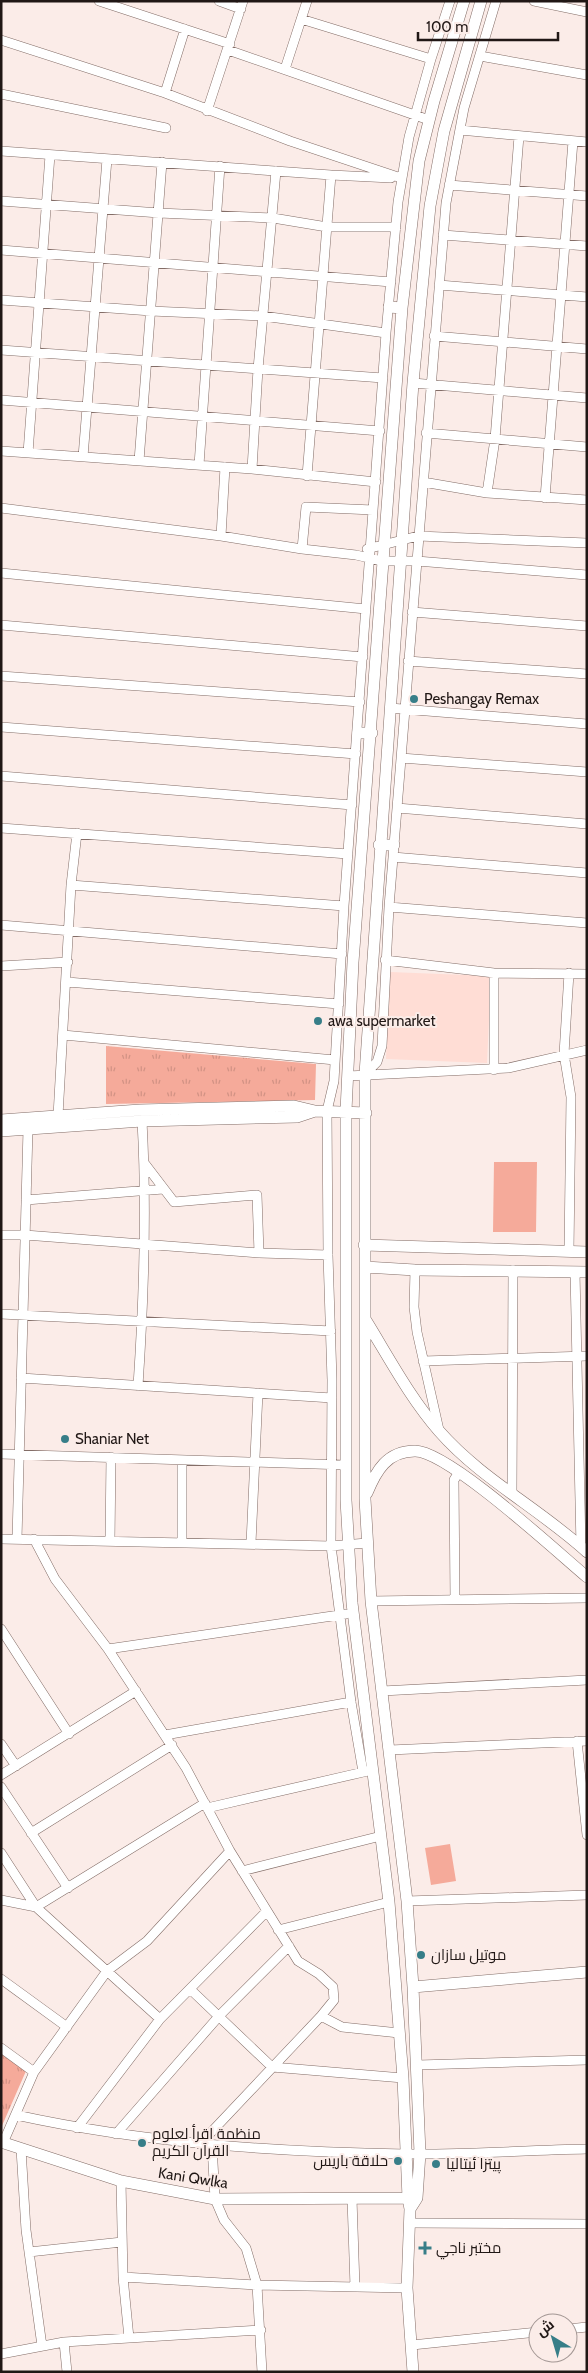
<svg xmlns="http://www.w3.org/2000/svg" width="588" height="2373" font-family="Cabin,Cairo,sans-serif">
  <defs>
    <pattern id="park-tufts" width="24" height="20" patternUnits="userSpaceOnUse" patternTransform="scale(1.25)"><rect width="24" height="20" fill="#f5aa9a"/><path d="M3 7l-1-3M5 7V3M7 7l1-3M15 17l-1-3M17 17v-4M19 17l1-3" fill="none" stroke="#d29284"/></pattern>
  </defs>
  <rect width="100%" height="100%" fill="#fbece8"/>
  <!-- built -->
  <path fill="#ffddd5" d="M390 972 491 976 487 1063 386 1059Z"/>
  <!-- green -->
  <path fill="#f5aa9a" d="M494 1162H537L536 1232H493Z
    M450 1844 456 1881 431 1885 425 1848Z"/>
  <!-- park -->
  <path fill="url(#park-tufts)" d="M106 1046 316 1064 315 1100 106 1104Z
    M1 2054 26 2071 1 2128Z"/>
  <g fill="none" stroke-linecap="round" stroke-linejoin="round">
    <defs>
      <path id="street" d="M99 1 230 44
        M219 1 241 9
        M534 1 587 12
        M301 19 431 59
        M1 40 165 93 290 141 401 178
        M228 50 429 120
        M480 56 587 75
        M285 69 307 1
        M165 93 185 29
        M1 94 166 128
        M207 111 243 1
        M460 130 587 142
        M1 151 331 175 391 178
        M449 185 587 196
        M1 201 159 213 273 218 327 227H396
        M443 235 587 246
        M1 250 391 282
        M439 285 587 297
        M1 300 151 311 263 316 386 333
        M434 336 587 349
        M1 350 383 378
        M413 383 587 398
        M1 400 380 431
        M426 433 587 447
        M1 451 252 469 376 482
        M28 453 50 155
        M83 457 107 159
        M139 461 162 162
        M199 465 220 166
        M252 469 258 369 276 171
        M307 476 331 175
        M423 482 487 493 587 500
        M487 493 495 439 519 136
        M545 498 573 141
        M1 508 221 536 302 549 356 555 382 561H417L587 575
        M221 536 225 467
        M302 549 306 507 373 510
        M367 549 418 536 587 543
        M1 573 366 609
        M412 612 587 626
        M1 625 363 657
        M408 661 587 674
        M1 676 360 702
        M390 708 587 724
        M1 727 356 754
        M401 758 587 772
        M1 776 352 805
        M397 808 587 824
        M1 828 348 854
        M393 857 587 873
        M71 885 344 906
        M389 907 587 923
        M1 925 342 954
        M385 960 494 973 587 974
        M1 966 68 962
        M67 982 339 1004
        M63 1035 335 1060
        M494 1070V973
        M365 1074 377 1062 382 1046 389 907 446 203 464 108 496 1
        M348 1076 508 1068 587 1050
        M58 1116 71 885 77 833
        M145 1164 174 1202 257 1195 259 1253
        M26 1200 163 1189
        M1 1235H25L259 1253 328 1255
        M569 1251 571 1097 564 1054 569 973
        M415 1270 414 1307 417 1332 439 1430
        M575 1272 581 1547
        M1 1314 331 1331
        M423 1361 587 1356
        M21 1378 332 1398
        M138 1386C144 1297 147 1209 142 1121
        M1 1454 346 1465
        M512 1493 513 1270
        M1 1539 331 1546 367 1543
        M17 1539 28 1129
        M34 1539 55 1579 108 1649 186 1768 230 1851 298 1961 319 1974 333 1987 334 2000 321 2016 200 2144
        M110 1541 111 1457
        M182 1542V1460
        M251 1543 258 1393
        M455 1600 454 1480 459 1472
        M371 1601 587 1598
        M1 1629 69 1734
        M108 1649 346 1614
        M382 1691 587 1680
        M165 1735 351 1702
        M577 1741 587 1835
        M1 1744 16 1766
        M390 1750 587 1741
        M363 1772 351 1702 331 1546 332 1380 328 1255 327 1111 334 1081 344 906 386 333 398 202 409 137 431 59 450 1
        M1 1775 136 1691
        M1 1787 68 1888
        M207 1808 368 1771
        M31 1833 172 1745
        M1 1853 36 1907 160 2019
        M242 1871 381 1836
        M1 1900 36 1907 205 1803
        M407 1901 587 1895
        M278 1930 389 1902
        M1 1979 67 2027
        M190 1989 272 2067 403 2078
        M321 2016 342 2027 399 2033
        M1 2048 34 2072
        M418 2065 587 2060
        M16 2115C144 2143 274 2152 405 2154 465 2155 526 2150 587 2149
        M77 2128 160 2019 266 1912
        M116 2134 220 2015 289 1946
        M3 2143 34 2072 107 1971 147 1941 230 1851
        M212 2145 215 2199 224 2220 246 2248 257 2285 262 2372
        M21 2149 26 2230 42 2346
        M121 2181 123 2277 129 2338
        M352 2199 355 2287
        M410 2223 587 2224
        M29 2252 122 2242
        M123 2277 257 2285 407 2288
        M568 2329 587 2327
        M64 2342 67 2372
        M412 2345 538 2332
        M1 2354 64 2342 261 2330"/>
      <path id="secondary" d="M389 307 402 308
        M358 733H372
        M379 845H394
        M1 1120 140 1110 294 1106 315 1111 366 1113
        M1 1131 142 1121 297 1117 315 1111
        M364 1245 587 1252
        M365 1267 415 1270 587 1272
        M365 1319C388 1356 410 1398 439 1431 481 1479 540 1509 587 1552
        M367 1493C376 1471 387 1451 415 1451 448 1451 556 1551 587 1577
        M413 1987 587 1972
        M1 2142 121 2181 215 2199 415 2198
        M410 2209 417 2198 420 2153 413 1987 407 1901 371 1601 365 1499V1074L413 383 430 206 444 131 481 1
        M413 2372 407 2288 410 2209 408 2198 403 2078 389 1902 352 1603 346 1500V1111L353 962 402 308 419 161 434 101 464 1"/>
    </defs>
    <!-- street casing -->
    <use href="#street" stroke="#836d67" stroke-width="10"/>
    <!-- secondary casing -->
    <use href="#secondary" stroke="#836d67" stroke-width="12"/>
    <!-- street -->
    <use href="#street" stroke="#fff" stroke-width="9"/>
    <!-- secondary -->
    <use href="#secondary" stroke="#fff" stroke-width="11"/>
  </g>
  <!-- markers -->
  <g fill="#377e88" stroke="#fbece8" stroke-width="2">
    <circle cx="414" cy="699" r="5"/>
    <circle cx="318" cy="1021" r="5"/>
    <circle cx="65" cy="1439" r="5"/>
    <circle cx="421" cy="1955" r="5"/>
    <circle cx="142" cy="2143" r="5"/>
    <circle cx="398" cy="2161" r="5"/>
    <circle cx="436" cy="2164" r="5"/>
    <path d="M422.5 2240.5h5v5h5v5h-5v5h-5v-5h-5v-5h5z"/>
  </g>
  <g text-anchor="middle" stroke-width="4" stroke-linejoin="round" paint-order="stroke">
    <!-- poi labels -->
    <g font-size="15" fill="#201715" stroke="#fbece8" text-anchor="start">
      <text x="424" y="704">Peshangay Remax</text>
      <text x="328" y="1026">awa supermarket</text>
      <text x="75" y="1444">Shaniar Net</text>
      <text x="431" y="1960">موتيل سازان</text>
      <text x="152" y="2139">منظمة اقرأ لعلوم<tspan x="152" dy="17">القرآن الكريم</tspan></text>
      <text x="388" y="2166" text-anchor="end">حلاقة باریس</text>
      <text x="446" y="2169">پیتزا ئیتالیا</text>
      <text x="436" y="2253">مختبر ناجي</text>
    </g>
    <!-- street labels -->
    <g font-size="15" fill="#201715" stroke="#fbece8">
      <text transform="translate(193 2178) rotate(9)" y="5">Kani Qwlka</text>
    </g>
  </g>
  <!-- border -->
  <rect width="588" height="2373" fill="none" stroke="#201715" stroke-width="5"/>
  <!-- north arrow -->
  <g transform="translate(553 2338) rotate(322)"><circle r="24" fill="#fbece8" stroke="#a39794"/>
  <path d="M0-4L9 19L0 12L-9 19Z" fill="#377e88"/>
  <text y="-8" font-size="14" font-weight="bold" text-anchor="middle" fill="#201715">ش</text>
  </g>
  <!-- scale -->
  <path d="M418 32v8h140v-8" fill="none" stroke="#201715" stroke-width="2.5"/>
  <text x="426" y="32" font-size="15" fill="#201715" stroke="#fbece8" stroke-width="4" paint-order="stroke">100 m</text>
</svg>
